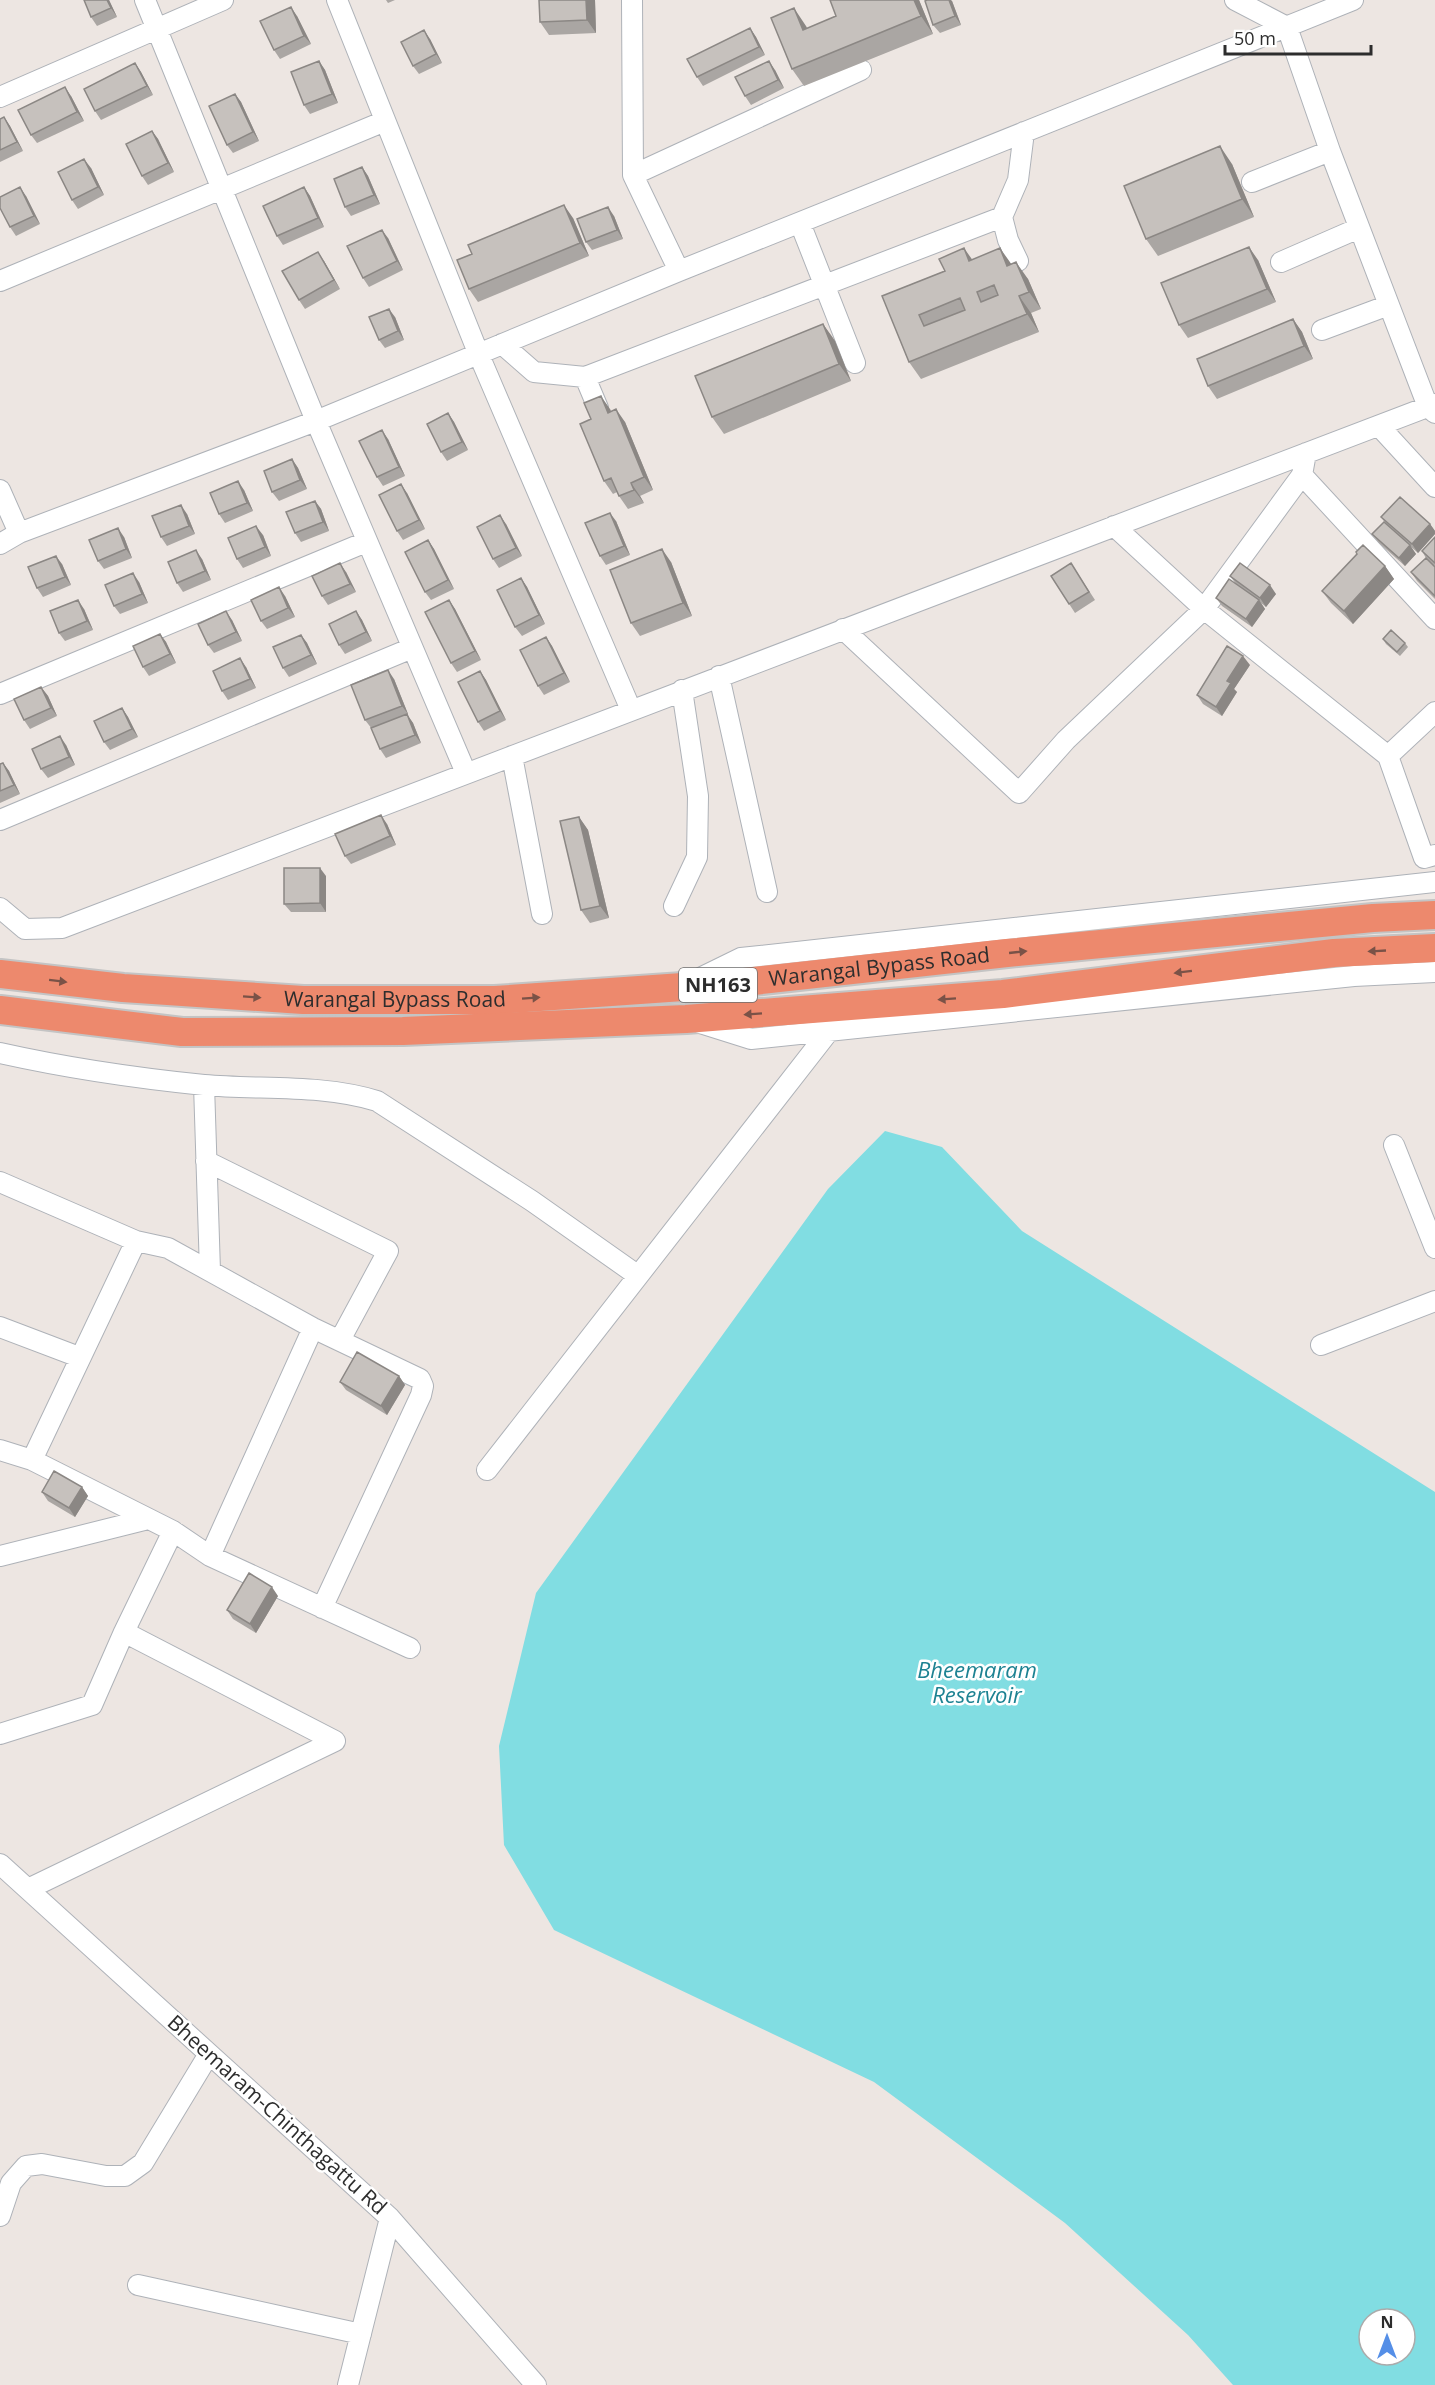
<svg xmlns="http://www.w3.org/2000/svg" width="1435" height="2385" font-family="'Open Sans',sans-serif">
  <rect width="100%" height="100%" fill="#ede6e2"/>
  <!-- water -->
  <path fill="#81dde2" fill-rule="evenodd" d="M885 1131 942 1147 1022 1231 1435 1492V2385H1233L1188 2335 1065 2223 874 2082 554 1930 504 1845 499 1746 536 1593 828 1189ZM1369 2319H1405V2355H1369Z"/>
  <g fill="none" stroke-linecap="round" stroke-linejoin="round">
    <defs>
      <path id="minor" d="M145 0 316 421 466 773
        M337 0 479 355 631 710
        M632 0 633 175 679 271
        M1235 0 1287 27 1330 151 1428 407 1435 413
        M0 97 223 0
        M633 175 861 70
        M1252 182 1330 151
        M1002 217 1008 240 1018 261
        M800 223 855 363
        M1281 262 1359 228
        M0 281 385 121
        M1322 330 1389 305
        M502 344 534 372 585 377 1002 217 1018 180 1024 132
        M585 377 598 408
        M1379 426 1435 487
        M1302 475 1435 619
        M0 490 19 533
        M1114 526 1204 609 1388 756 1424 858 1435 855
        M0 544 19 533 316 421 679 271 1353 0
        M843 629 1019 793 1066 740 1204 609 1302 475 1306 453
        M719 676 767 892
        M0 694 366 542
        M512 756 542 914
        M1388 756 1435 712
        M0 820 412 648
        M674 906 697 857 698 796 682 690
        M0 908 25 929 62 928 1435 404
        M692 982 741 958 1435 882
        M697 1022 751 1039 1354 976 1435 972
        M0 1053C67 1068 135 1078 204 1085 261 1090 322 1084 377 1101L532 1201 637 1275
        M204 1085 210 1271
        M1394 1145 1435 1248
        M206 1161 388 1251 340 1340
        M0 1182 136 1241 168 1248 313 1328 420 1379 423 1386 421 1395 322 1608
        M0 1327 79 1357
        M1321 1345 1435 1301
        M0 1450 32 1460 173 1531 210 1556 410 1648
        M32 1460 136 1241
        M487 1470 829 1031
        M0 1556 148 1519
        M210 1556 313 1328
        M0 1734 92 1705 124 1632 173 1531
        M0 1864 390 2218 536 2385
        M28 1889 335 1741 124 1632
        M0 2216 11 2183 26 2166 42 2164 106 2176H125L143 2163 209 2054
        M138 2285 361 2334
        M348 2385 390 2218"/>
      <g id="highway">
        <path id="s1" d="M0 974 123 988 303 1000H495L726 984 1007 953 1373 918 1435 915"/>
        <path d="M0 1010 182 1032 403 1031 686 1019 1003 994 1334 953 1435 948"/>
      </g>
    </defs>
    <!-- minor casing -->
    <use href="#minor" stroke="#aeb2b8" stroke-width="22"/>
    <!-- highway casing -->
    <use href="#highway" stroke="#c4c4c4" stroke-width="32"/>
    <!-- minor -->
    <use href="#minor" stroke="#fff" stroke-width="20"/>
    <!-- highway -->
    <use href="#highway" stroke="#ed896d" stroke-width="28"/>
  </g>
  <!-- wall -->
  <path fill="#aaa6a3" d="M109 0 117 17 97 26 91 17Z
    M386 0H395L388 3Z
    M595 0 596 33 549 35 540 22Z
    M919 0 933 34 804 86 792 69 806 26 807 29Z
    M952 1 961 25 940 33 933 25Z
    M297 16 311 44 280 59 274 50Z
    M750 28 756 37 765 55 703 86 697 77Z
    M430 39 442 63 419 74 413 66Z
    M319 61 325 70 338 103 310 114 304 105Z
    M135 63 141 72 153 95 101 120 95 111Z
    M775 70 784 88 751 105 745 96Z
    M235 94 241 102 259 141 233 153 227 145Z
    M71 96 84 121 37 143 31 135Z
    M4 117 10 126 23 151 0 162V119Z
    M152 131 158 139 174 172 148 185 142 176Z
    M1232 164 1254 217 1158 256 1146 239Z
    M362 167 368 176 380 204 351 216 345 207Z
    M91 168 104 195 78 209 72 200Z
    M304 187 310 196 324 227 283 245 277 236Z
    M26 196 40 224 16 236 10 227Z
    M614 216 623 239 592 250 586 242Z
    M573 218 589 256 478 302 469 289Z
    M388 238 403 270 369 287 363 278Z
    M972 260 1011 264 1028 279 1041 309 1031 313 1039 332 921 379 909 362 882 296Z
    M1258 260 1276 302 1188 338 1179 325Z
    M324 261 340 289 305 309 299 300Z
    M395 317 404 340 385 348 379 340Z
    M1293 319 1302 332 1313 359 1217 399 1208 386Z
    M823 324 835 341 851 381 724 434 712 417Z
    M610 409 611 412 625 422 653 490 640 496 644 503 628 509 619 496 617 492 613 494 604 481 591 419Z
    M448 413 454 422 468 450 447 461 441 452Z
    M388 439 405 476 383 486 377 477Z
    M292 459 298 468 307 489 279 501 272 492Z
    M244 490 253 511 225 523 219 514Z
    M407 493 425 529 403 540 397 531Z
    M315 501 321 509 329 531 301 542 295 533Z
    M187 514 195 534 167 546 161 537Z
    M1381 517 1430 524 1435 531V534L1418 553 1410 546 1416 554 1405 566 1379 543 1372 534 1386 524Z
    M616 521 630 555 606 565 600 556Z
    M506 524 522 556 499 568 493 559Z
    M263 535 271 556 243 568 237 559Z
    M124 537 132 558 104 569 98 561Z
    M1435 537V567L1429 561 1435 567V599L1417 581 1411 572 1427 560 1422 551Z
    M428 540 434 549 454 589 431 600 425 592Z
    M202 559 211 580 183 592 177 583Z
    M671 562 692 616 640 636 631 623Z
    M1071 563 1095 600 1075 613 1051 576Z
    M62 564 71 585 43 597 37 588Z
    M1385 566 1394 579 1353 624 1331 603 1322 591Z
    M346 572 356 592 328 605 322 596Z
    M1230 576 1276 594 1266 607 1261 603 1265 609 1252 627 1222 606 1216 598 1236 584Z
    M521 578 527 587 545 624 522 636 515 627Z
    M139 582 148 603 120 614 114 606Z
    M285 596 295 617 267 629 261 621Z
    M449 600 455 609 481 660 457 672 451 663Z
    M84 609 93 630 65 641 59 633Z
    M356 611 362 620 372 641 345 654 339 645Z
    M232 620 242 641 214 653 208 645Z
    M160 634 166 642 176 663 149 676 143 667Z
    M301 635 307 643 317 664 289 677 283 668Z
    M546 637 552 646 570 682 544 695 538 686Z
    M1383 639 1405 643 1408 647 1400 656 1386 644Z
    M1250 665 1234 689 1237 692 1222 716 1203 704 1197 695Z
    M246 667 256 688 228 700 222 691Z
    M480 671 486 680 506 720 484 731 478 722Z
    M394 679 408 714 407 715 413 723 421 743 386 758 380 749 372 729 365 720Z
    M41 687 48 696 57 716 30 729 24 720Z
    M122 708 128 717 138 737 110 750 104 742Z
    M66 745 75 765 48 778 41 769Z
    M3 763 9 771 20 794 0 803V764Z
    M579 817 588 830 609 918 590 923 581 910Z
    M387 824 396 845 351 864 345 856Z
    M326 876V912H291L284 904Z
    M399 1376 405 1385 387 1415 346 1390 340 1382Z
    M82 1487 88 1496 75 1517 48 1501 42 1492Z
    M278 1596 256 1633 233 1619 227 1610Z"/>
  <!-- shaded-wall -->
  <path fill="#8b8784" d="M107 0H109L117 17 111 8Z
    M586 0H595L596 33 587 20Z
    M914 0H919L933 34 921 16Z
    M949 0H951L952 1 961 25 955 16Z
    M291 7 297 16 311 44 304 36Z
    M794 8 806 26 815 47 803 30Z
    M750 28 756 37 765 55 759 47Z
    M424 30 430 39 442 63 436 54Z
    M319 61 325 70 338 103 332 94Z
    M769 61 775 70 784 88 778 80Z
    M135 63 141 72 153 95 147 86Z
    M65 87 71 96 84 121 77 112Z
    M235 94 241 102 259 141 253 132Z
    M4 117 10 126 23 151 17 142Z
    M152 131 158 139 174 172 168 163Z
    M1220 146 1232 164 1254 217 1242 199Z
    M84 159 91 168 104 195 98 187Z
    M362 167 368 176 380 204 374 195Z
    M20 187 26 196 40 224 34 216Z
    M304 187 310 196 324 227 318 218Z
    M564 205 573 218 589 256 580 243Z
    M608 207 614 216 623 239 617 230Z
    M382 230 388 238 403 270 397 261Z
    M1249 247 1258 260 1276 302 1267 289Z
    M964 248 976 265 969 261Z
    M1000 248 1012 265 1007 266Z
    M318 252 324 261 340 289 334 280Z
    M1016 262 1028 279 1041 309 1029 292Z
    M1019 296 1031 313 1039 332 1027 314Z
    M389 309 395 317 404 340 398 331Z
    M1293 319 1302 332 1313 359 1304 346Z
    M823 324 835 341 851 381 839 364Z
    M601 396 610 409 617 426 608 413Z
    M616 409 625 422 653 490 644 477Z
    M448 413 454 422 468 450 462 442Z
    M382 430 388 439 405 476 399 467Z
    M292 459 298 468 307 489 300 480Z
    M238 481 244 490 253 511 247 503Z
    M631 483 640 496 644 503 634 490Z
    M401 484 407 493 425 529 419 520Z
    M315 501 321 509 329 531 323 522Z
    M181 505 187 514 195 534 189 526Z
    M610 513 616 521 630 555 624 546Z
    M500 515 506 524 522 556 516 548Z
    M1430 524 1435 531V534L1418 553 1412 544Z
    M256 526 263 535 271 556 265 547Z
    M118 528 124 537 132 558 126 549Z
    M428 540 434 549 454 589 448 580Z
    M1410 545 1416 554 1405 566 1399 558Z
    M662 549 671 562 692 616 683 603Z
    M196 550 202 559 211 580 205 571Z
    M56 556 62 564 71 585 65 577Z
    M340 563 346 572 356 592 350 584Z
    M1385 566 1394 579 1353 624 1344 611Z
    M133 573 139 582 148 603 142 594Z
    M521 578 527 587 545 624 539 615Z
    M1270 585 1276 594 1266 607 1260 598Z
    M279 587 285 596 295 617 288 608Z
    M78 600 84 609 93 630 87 621Z
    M449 600 455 609 481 660 475 651Z
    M1259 600 1265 609 1252 627 1246 619Z
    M226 611 232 620 242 641 236 632Z
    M356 611 362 620 372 641 366 632Z
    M160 634 166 642 176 663 170 654Z
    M301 635 307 643 317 664 311 655Z
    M546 637 552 646 570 682 564 673Z
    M1243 656 1250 665 1234 689 1237 692 1222 716 1216 707 1227 681Z
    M240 658 246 667 256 688 250 679Z
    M388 670 394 679 408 714 402 706Z
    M480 671 486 680 506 720 500 711Z
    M41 687 48 696 57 716 51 708Z
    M122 708 128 717 138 737 132 729Z
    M407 714 413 723 421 743 415 735Z
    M60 736 66 745 75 765 69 757Z
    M3 763 9 771 20 794 14 785Z
    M381 815 387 824 396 845 390 836Z
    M579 817 588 830 609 918 600 906Z
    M320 868 326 876V912L320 903Z
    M399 1376 405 1385 387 1415 381 1406Z
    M82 1487 88 1496 75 1517 69 1508Z
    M272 1587 278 1596 256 1633 250 1624Z"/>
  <!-- building -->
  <path fill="#c6c1bd" stroke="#8b8784" stroke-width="1.5" fill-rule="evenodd" d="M84 0H107L111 8 91 17Z
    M539 0H586L587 20 540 22Z
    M830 0H914L921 16 792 69 771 18 794 8 803 30 836 16Z
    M927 0H949L955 16 933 25 925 1Z
    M291 7 304 36 274 50 260 21Z
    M750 28 759 47 697 77 687 59Z
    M424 30 436 54 413 66 401 42Z
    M319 61 332 94 304 105 291 72Z
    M769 61 778 80 745 96 735 77Z
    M135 63 147 86 95 111 84 89Z
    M65 87 77 112 31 135 18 110Z
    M235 94 253 132 227 145 209 106Z
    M4 117 17 142 0 150V119Z
    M152 131 168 163 142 176 126 144Z
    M1220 146 1242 199 1146 239 1124 186Z
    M84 159 98 187 72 200 58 172Z
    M362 167 374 195 345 207 334 179Z
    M20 187 34 216 10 227 0 208V197Z
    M304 187 318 218 277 236 263 206Z
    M564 205 580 243 469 289 457 260 472 254 468 245Z
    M608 207 617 230 586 242 577 219Z
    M382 230 397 261 363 278 347 246Z
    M1249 247 1267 289 1179 325 1161 283Z
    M964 248 969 261 1000 248 1007 266 1016 262 1029 292 1019 296 1027 314 909 362 882 296 945 271 939 259ZM994 285 998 295 981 302 977 292ZM960 298 965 310 924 326 919 315Z
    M318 252 334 280 299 300 282 271Z
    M389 309 398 331 379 340 369 317Z
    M1293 319 1304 346 1208 386 1197 359Z
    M823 324 839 364 712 417 695 376Z
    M601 396 608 413 616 409 644 477 631 483 634 490 619 496 611 478 604 481 580 424 591 419 584 403Z
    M448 413 462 442 441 452 427 424Z
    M382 430 399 467 377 477 359 441Z
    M292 459 300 480 272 492 264 471Z
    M238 481 247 503 219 514 210 493Z
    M401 484 419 520 397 531 379 495Z
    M1400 497 1430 524 1412 544 1381 517Z
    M315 501 323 522 295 533 286 512Z
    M181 505 189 526 161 537 152 516Z
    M610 513 624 546 600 556 585 523Z
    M500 515 516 548 493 559 477 527Z
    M1384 522 1410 545 1399 558 1372 534Z
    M256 526 265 547 237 559 228 538Z
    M118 528 126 549 98 561 89 540Z
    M1435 537V563L1422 551Z
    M428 540 448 580 425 592 405 552Z
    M1363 545 1385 566 1344 611 1322 591 1357 554 1356 552Z
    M662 549 683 603 631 623 610 570Z
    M196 550 205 571 177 583 168 562Z
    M56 556 65 577 37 588 28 567Z
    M1426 558 1435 567V596L1411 572Z
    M340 563 350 584 322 596 312 576Z
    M1071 563 1089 592 1069 604 1051 576Z
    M1240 563 1270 585 1260 598 1230 576Z
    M133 573 142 594 114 606 105 585Z
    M521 578 539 615 515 627 497 590Z
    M1229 579 1259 600 1246 619 1216 598Z
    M279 587 288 608 261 621 251 600Z
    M78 600 87 621 59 633 50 611Z
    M449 600 475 651 451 663 425 612Z
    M226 611 236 632 208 645 198 624Z
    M356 611 366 632 339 645 329 624Z
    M1391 630 1405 643 1397 652 1383 639Z
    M160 634 170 654 143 667 133 646Z
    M301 635 311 655 283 668 273 647Z
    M546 637 564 673 538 686 520 650Z
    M1227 646 1243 656 1227 681 1231 683 1216 707 1197 695Z
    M240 658 250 679 222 691 213 671Z
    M388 670 402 706 365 720 351 685Z
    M480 671 500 711 478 722 458 682Z
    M41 687 51 708 24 720 14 699Z
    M122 708 132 729 104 742 94 721Z
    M407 714 415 735 380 749 371 728Z
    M60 736 69 757 41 769 32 749Z
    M3 763 14 785 0 791V764Z
    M381 815 390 836 345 856 335 834Z
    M579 817 600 906 581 910 560 821Z
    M284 868H320V903L284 904Z
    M357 1352 399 1376 381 1406 340 1382Z
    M54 1471 82 1487 69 1508 42 1492Z
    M249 1573 272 1587 250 1624 227 1610Z"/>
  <!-- one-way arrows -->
  <defs><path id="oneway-solid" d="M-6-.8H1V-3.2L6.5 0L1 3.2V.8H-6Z" transform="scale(1.5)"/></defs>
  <g fill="#7a5247">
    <use href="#oneway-solid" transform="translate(1377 951) rotate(177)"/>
    <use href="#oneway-solid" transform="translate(1018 952) rotate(-6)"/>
    <use href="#oneway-solid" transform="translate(1183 972) rotate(173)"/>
    <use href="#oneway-solid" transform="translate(58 981) rotate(7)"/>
    <use href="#oneway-solid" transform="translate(252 997) rotate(4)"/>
    <use href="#oneway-solid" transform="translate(531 998) rotate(-4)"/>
    <use href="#oneway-solid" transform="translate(947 999) rotate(176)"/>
    <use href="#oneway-solid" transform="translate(753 1014) rotate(176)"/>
  </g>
  <g text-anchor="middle" stroke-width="5" stroke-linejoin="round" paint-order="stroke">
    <!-- shield labels -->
    <rect fill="#fff" stroke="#6c6c6c" stroke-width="1.5" x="679" y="968" width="78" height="34" rx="4.5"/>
    <g font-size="20" font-weight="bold" fill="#2d2d2d">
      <text x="718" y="992">NH163</text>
    </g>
    <!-- street labels -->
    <g font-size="21" fill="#2d2d2d" stroke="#fff">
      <text dy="7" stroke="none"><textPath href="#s1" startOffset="882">Warangal Bypass Road</textPath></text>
      <text dy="7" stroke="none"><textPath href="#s1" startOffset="396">Warangal Bypass Road</textPath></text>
      <text transform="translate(277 2115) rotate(42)" y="7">Bheemaram-Chinthagattu Rd</text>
    </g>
    <!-- water labels -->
    <g font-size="22" font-style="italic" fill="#1d8292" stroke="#fff">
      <text x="977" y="1678">Bheemaram<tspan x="977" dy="25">Reservoir</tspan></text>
    </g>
  </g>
  <!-- north arrow -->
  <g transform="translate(1387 2337)"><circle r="28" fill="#ffffff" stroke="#ababab" stroke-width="1.5"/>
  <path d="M0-4.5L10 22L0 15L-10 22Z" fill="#558fe7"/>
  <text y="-9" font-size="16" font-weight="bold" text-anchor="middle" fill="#2d2d2d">N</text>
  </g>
  <!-- scale -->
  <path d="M1225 45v9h146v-9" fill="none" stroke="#2d2d2d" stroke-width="3"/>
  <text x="1234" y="45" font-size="18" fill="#2d2d2d" stroke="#ffffff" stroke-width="4.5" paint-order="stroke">50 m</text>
</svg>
